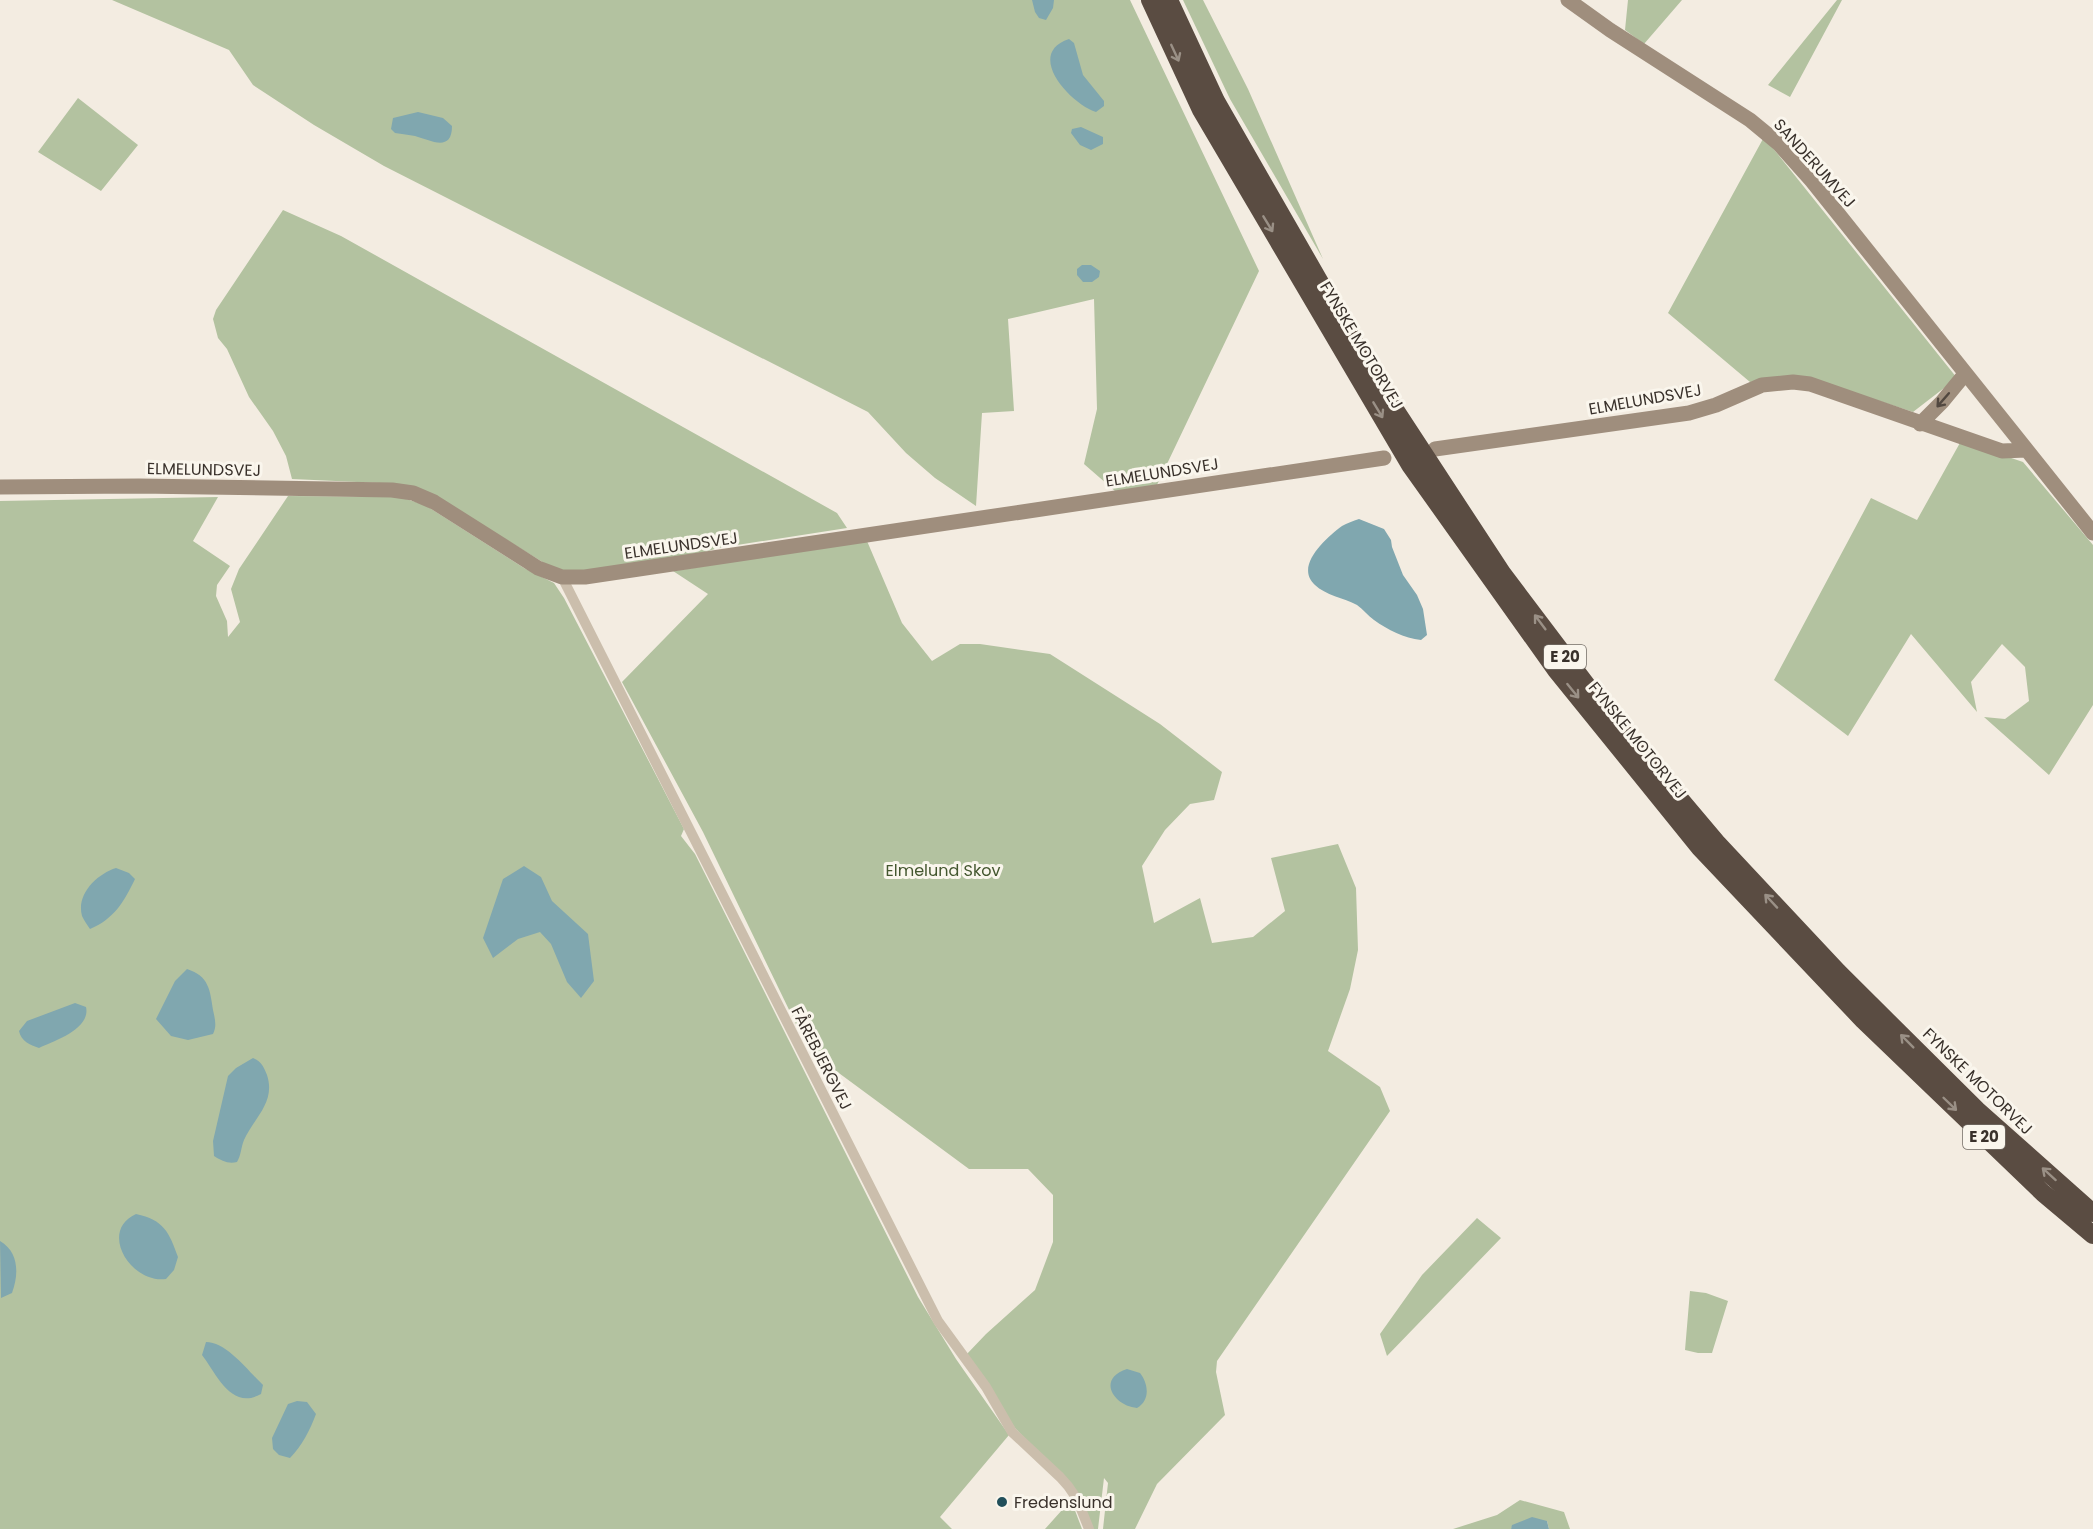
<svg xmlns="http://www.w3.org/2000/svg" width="2093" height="1529" font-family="Poppins,sans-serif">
  <rect width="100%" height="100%" fill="#f3ece1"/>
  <!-- green -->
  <path fill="#b3c2a0" d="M112 0H1130L1259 271 1156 487 1115 491 1084 464 1097 409 1094 299 1008 319 1014 411 982 413 976 506 935 478 906 453 868 412 384 166 314 125 253 85 229 50Z
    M1183 0H1203L1248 89 1323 259 1230 99Z
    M1628 0H1682L1644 44 1625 30Z
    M1837 0H1842L1790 97 1768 85Z
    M78 98 138 145 101 191 38 152Z
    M1764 137 1957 378 1913 412 1803 376 1750 382 1668 313Z
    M283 210 341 236 837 513 847 528 718 548 685 558 594 571H566L549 566 432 494 379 483 292 479 286 456 273 431 249 397 227 349 218 338 213 319 216 310Z
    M1961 441 2023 462 2093 545V705L2049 775 1984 717 2005 719 2029 701 2025 667 2002 644 1971 682 1977 712 1911 634 1848 736 1774 680 1871 498 1917 520Z
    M288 496 400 497 425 505 524 568 554 583 564 598 684 829 681 836 695 854 918 1297 956 1359 1009 1435 940 1517 952 1529H0V501L218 497 193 541 230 566 217 585 216 596 227 621 228 637 240 622 231 589 239 569Z
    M867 541 902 623 932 661 960 644H980L1050 654 1160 724 1222 772 1214 800 1190 804 1165 830 1142 866 1154 923 1200 898 1212 943 1253 937 1285 911 1271 858 1338 844 1356 888 1358 950 1350 989 1328 1051 1380 1087 1390 1111 1217 1361 1216 1372 1225 1415 1157 1484 1135 1529H1103L1108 1483 1104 1478 1098 1529H1093L1080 1497 1015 1428 966 1355 986 1334 1035 1290 1053 1242V1195L1028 1169H969L809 1051 703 832 622 682 708 594 673 571Z
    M1477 1218 1501 1238 1387 1356 1380 1334 1422 1275Z
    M1690 1291 1706 1293 1728 1301 1712 1353H1698L1685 1350Z
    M1071 1500 1082 1529H1045Z
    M1520 1500 1564 1512 1570 1529H1549L1547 1521 1513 1525 1511 1529H1453L1497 1515Z"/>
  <!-- water -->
  <path fill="#80a7af" d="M1032 0H1054L1053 8 1046 20 1039 18 1035 12Z
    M1069 39 1074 43 1083 75 1104 101V106L1096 112C1071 104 1024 54 1069 39Z
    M418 112 443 118 452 126C452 153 430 140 415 136 409 135 402 134 395 133L391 129 393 118Z
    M1081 127 1103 137V144L1091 150 1080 145 1071 133 1072 129Z
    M1082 265H1091L1100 271 1099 277 1092 282H1083L1077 275V269Z
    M1359 519 1384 529 1391 540 1392 547 1403 575 1417 595 1423 609 1427 635 1421 640C1404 638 1388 630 1374 620 1368 616 1363 609 1357 605 1344 598 1325 595 1315 585 1294 566 1326 538 1342 526 1347 523 1353 521 1359 519Z
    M524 866 541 877 552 901 588 934 594 981 581 998 567 982 551 944 540 932 518 939 493 958 483 938 503 879Z
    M116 868 129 873 135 879C124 902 114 919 90 929 87 925 84 920 82 916 76 894 97 874 116 868Z
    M187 969C209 976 210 990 213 1010 215 1019 217 1026 213 1034L188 1040 171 1036 156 1019 175 981Z
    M75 1003 86 1007C91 1029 54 1041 39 1048 30 1045 21 1041 19 1031L27 1021Z
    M253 1058C261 1061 264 1067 267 1075 276 1102 254 1118 244 1140 241 1147 241 1156 237 1162 228 1164 222 1161 214 1156L213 1141 228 1076 236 1068Z
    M136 1214C164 1220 169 1232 178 1257L174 1270 166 1279C131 1284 98 1231 136 1214Z
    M0 1241C19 1252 19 1274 12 1293L1 1298Z
    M206 1342C227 1342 248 1371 263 1385L261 1394C231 1411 216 1373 202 1355Z
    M1127 1369 1140 1373C1148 1383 1151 1400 1137 1408 1114 1406 1096 1379 1127 1369Z
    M297 1401 307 1402 316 1414C310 1430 302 1446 290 1458L279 1455 273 1449 272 1438 288 1404Z
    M1532 1517 1547 1521 1549 1529H1511L1512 1525Z"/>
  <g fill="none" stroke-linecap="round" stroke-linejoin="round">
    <!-- street -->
    <path stroke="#cbbeac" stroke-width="10" d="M562 577 938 1321 986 1387 1012 1432 1060 1477 1068 1486 1077 1499 1089 1529"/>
    <!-- secondary -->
    <path stroke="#9f8e7d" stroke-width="15" d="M1568 0 1610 30 1750 120 1779 144 1812 181 2093 533
      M1920 424 1942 402 1965 374
      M1435 449 1689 413 1716 405 1762 385 1793 382 1810 384 2002 451 2026 450
      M0 487 139 486 392 490 413 493 434 502 538 568 562 577H585L1384 458"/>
    <!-- highway -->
    <path stroke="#5a4c42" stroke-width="18" d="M1150 0 1201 110 1410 465 1556 670 1700 848 1863 1020 2043 1193 2093 1235
      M1169 0 1216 101 1377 382 1502 573 1610 716 1718 844 1838 972 1977 1110 2093 1213"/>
  </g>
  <!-- one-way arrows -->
  <defs><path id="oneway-shaft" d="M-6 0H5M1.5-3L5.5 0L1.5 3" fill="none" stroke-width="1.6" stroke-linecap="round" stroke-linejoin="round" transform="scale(1.5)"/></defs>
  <g stroke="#9a9086">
    <use href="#oneway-shaft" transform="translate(1175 53) rotate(65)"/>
    <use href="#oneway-shaft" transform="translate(1268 224) rotate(59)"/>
    <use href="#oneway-shaft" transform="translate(1378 410) rotate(59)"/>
    <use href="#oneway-shaft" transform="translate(1540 622) rotate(-127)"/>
    <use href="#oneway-shaft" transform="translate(1573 691) rotate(51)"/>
    <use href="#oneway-shaft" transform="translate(1771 901) rotate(-133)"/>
    <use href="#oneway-shaft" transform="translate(1907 1041) rotate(-135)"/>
    <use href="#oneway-shaft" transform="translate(1950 1104) rotate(44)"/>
    <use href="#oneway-shaft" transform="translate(2049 1174) rotate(-138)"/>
  </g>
  <use stroke="#524840" href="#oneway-shaft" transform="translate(1943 400) rotate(131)"/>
  <!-- markers -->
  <circle fill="#214f5a" stroke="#faf6ed" stroke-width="2" cx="1002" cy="1502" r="6"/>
  <g text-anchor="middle" stroke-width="6" stroke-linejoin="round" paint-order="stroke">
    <!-- shield labels -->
    <g fill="#faf6ed" stroke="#736c65" stroke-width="1.5">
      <rect x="1544" y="645" width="42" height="24" rx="4.5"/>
      <rect x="1963" y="1125" width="42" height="24" rx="4.5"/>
    </g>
    <g font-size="15" font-weight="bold" fill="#39312b">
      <text x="1565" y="662">E 20</text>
      <text x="1984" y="1142">E 20</text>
    </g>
    <!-- street labels -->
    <g font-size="16" fill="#39312b" stroke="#faf6ed">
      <text transform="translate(1815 163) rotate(48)" y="6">SANDERUMVEJ</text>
      <text transform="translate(1362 345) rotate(59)" y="6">FYNSKE MOTORVEJ</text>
      <text transform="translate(1645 399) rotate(-10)" y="6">ELMELUNDSVEJ</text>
      <text transform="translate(204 469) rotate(1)" y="6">ELMELUNDSVEJ</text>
      <text transform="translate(1162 472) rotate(-9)" y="6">ELMELUNDSVEJ</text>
      <text transform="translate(681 545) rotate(-8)" y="6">ELMELUNDSVEJ</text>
      <text transform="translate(1638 740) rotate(51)" y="6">FYNSKE MOTORVEJ</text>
      <text transform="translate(822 1058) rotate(63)" y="6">FÅREBJERGVEJ</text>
      <text transform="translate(1978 1081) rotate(44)" y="6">FYNSKE MOTORVEJ</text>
    </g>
    <!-- park labels -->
    <g font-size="16" fill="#44572f" stroke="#faf6ed">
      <text x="943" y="876">Elmelund Skov</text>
    </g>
    <!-- poi labels -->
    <g font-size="16" fill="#39312b" stroke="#faf6ed" text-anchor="start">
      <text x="1014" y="1508">Fredenslund</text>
    </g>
  </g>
</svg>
